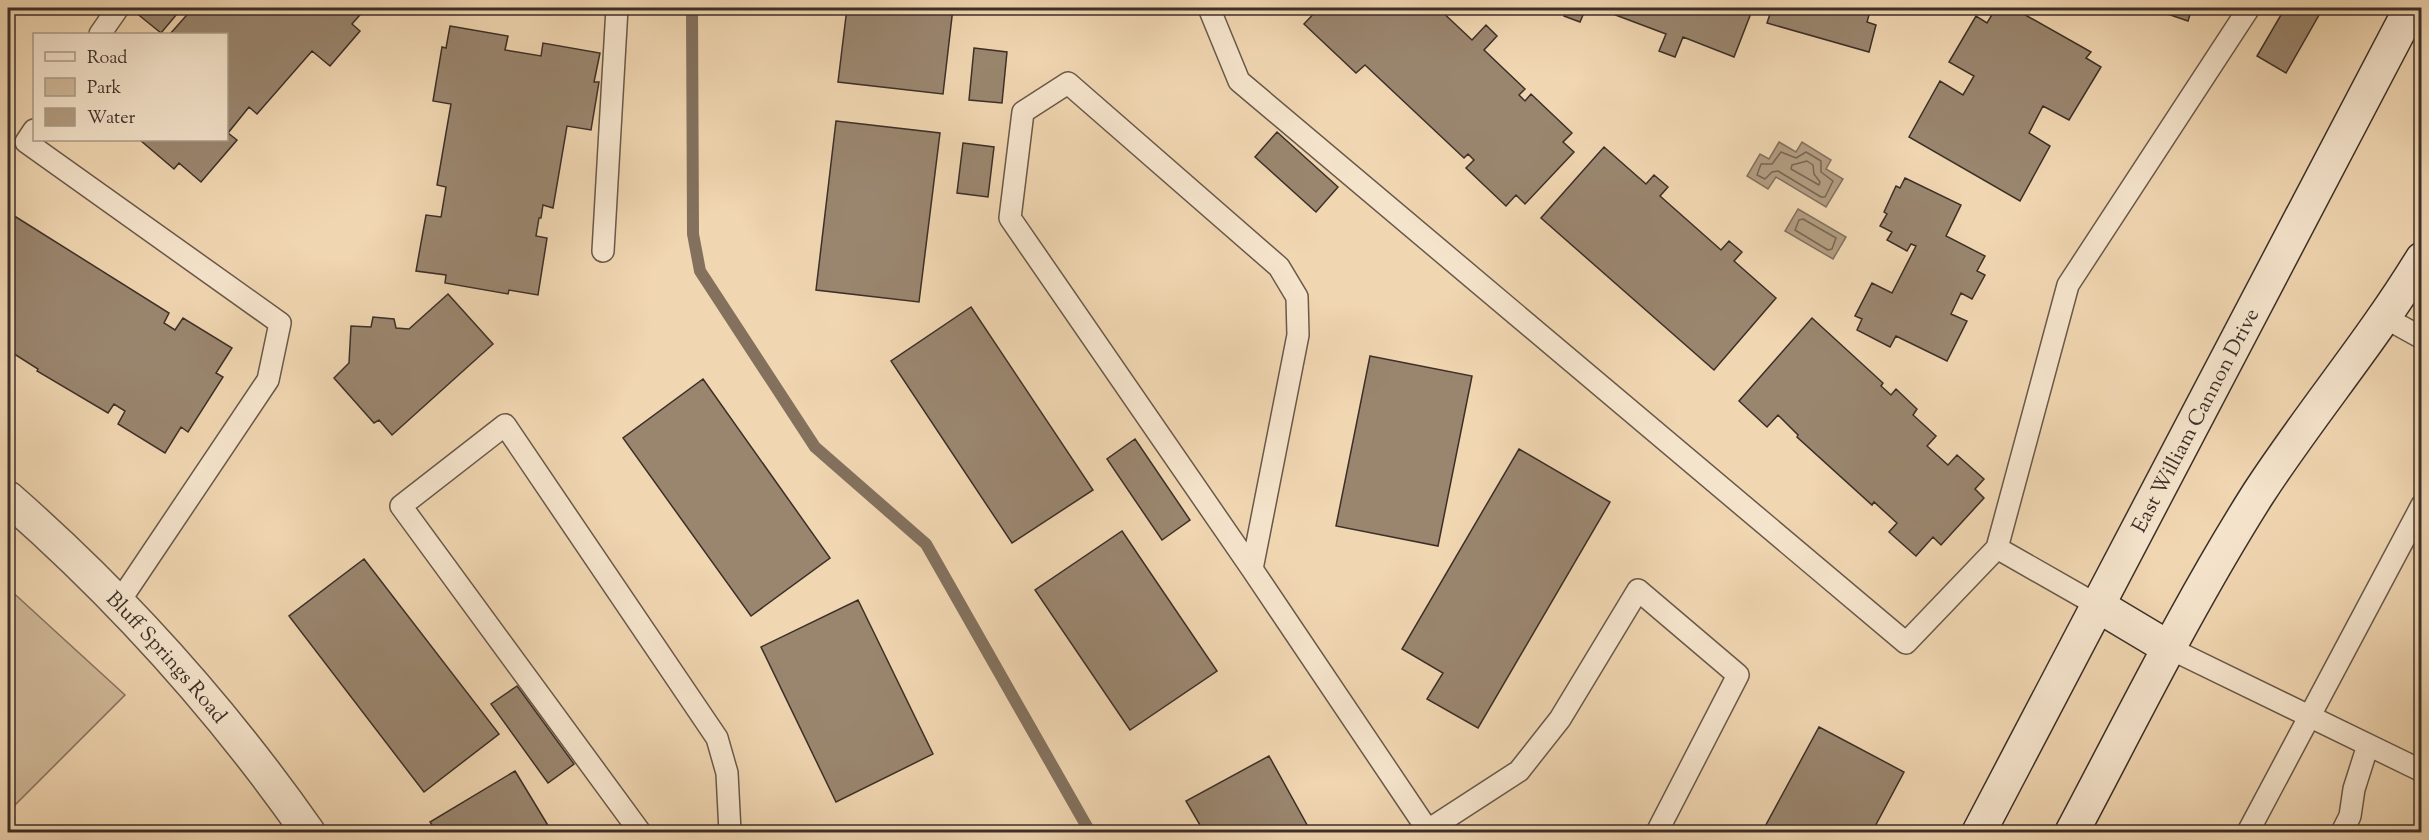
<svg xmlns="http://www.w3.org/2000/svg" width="2429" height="840" font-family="'Sorts Mill Goudy',serif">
  <rect width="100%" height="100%" fill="#f0d6b1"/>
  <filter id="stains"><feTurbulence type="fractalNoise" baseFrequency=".00333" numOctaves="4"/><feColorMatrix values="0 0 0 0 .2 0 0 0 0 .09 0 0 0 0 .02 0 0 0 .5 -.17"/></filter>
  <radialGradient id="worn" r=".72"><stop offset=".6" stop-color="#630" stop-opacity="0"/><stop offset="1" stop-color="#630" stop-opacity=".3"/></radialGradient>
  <!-- green -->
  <path fill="#d1ba9a" stroke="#867461" stroke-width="1.5" d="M8 588 125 695 8 812Z"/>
  <!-- water -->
  <path fill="#b39d82" stroke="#83715e" stroke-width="1.5" d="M1779 142 1796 152 1802 142 1831 160 1826 169 1843 179 1826 207 1776 177 1768 189 1747 176 1760 154 1769 159Z
    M1798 209 1846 237 1833 259 1785 231Z"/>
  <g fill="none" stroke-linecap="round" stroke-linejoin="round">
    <!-- shore -->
    <path stroke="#786655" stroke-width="1.5" d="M1781 152 1796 158 1806 152 1821 161V172L1833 181 1825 197H1821L1778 171 1772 172 1765 179 1757 175 1761 164H1772Z
      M1807 161 1813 165 1814 174 1820 182 1819 185 1791 169 1792 165Z
      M1803 219 1836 238 1832 249 1828 250 1795 230 1799 220Z"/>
    <!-- stream -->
    <path stroke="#83715e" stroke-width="12" d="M692 8 693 234 700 271 815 447 926 544 1090 832"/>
  </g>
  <!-- building -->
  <path fill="#9a866f" stroke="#3c2f28" stroke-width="1.5" d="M139 8H182L161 33 135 12Z
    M193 8H366L352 24 360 31 330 66 312 51 257 114 249 107 228 133 237 140 201 182 179 163 174 169 140 140H226V34H170Z
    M847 8H953L943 94 838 82Z
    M1319 8H1419L1425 13 1430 8H1438L1472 40 1486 25 1497 36 1484 50 1525 89 1519 95 1525 101 1531 94 1572 133 1563 142 1574 152 1525 204 1516 195 1506 206 1466 168 1474 160 1468 154 1464 158 1365 65 1356 73 1304 24Z
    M1568 8H1586L1580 22 1564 16Z
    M1597 8H1753L1734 57 1683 37 1675 57 1659 51 1666 34Z
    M1772 8H1871L1867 22 1876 25 1869 52 1767 23Z
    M1996 8H2013L2091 52 2086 58 2101 67 2069 120 2043 106 2029 133 2050 146 2020 201 1909 137 1940 81 1963 95 1974 76 1949 62 1976 16 1987 23Z
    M2150 8H2209L2207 13 2192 8 2188 21Z
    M2285 8H2323L2286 73 2257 56Z
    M450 26 508 36 505 50 541 56 543 43 600 53 594 82H599L591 130 567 126 553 208 543 205 541 218H539L536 236 547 238 538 295 509 290 508 294 445 283 446 275 416 271 426 215 441 217 446 187 437 185 451 104 433 101 442 47 446 48Z
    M974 48 1007 52 1002 103 969 100Z
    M836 121 940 133 919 302 816 290Z
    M1277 132 1338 187 1316 212 1255 157Z
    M963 143 994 147 988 197 957 193Z
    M1604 147 1646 184 1654 175 1668 187 1660 196 1721 250 1729 241 1742 252 1734 261 1776 298 1714 370 1541 218Z
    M1905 178 1961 205 1946 236 1985 256 1977 271 1985 275 1972 299 1961 293 1951 314 1967 321 1947 361 1896 336 1890 347 1857 330 1862 319 1855 316 1872 283 1892 293 1916 246 1911 244 1907 251 1887 240 1892 232 1880 226 1887 214 1884 212 1896 186 1900 188Z
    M8 212 169 313 164 323 175 330 183 318 232 348 216 373 223 377 188 432 181 427 165 453 118 424 125 411 114 404 108 413 37 371 38 369 8 350Z
    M448 294 493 344 392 435 379 420 374 423 334 378 349 363 351 326 371 327 373 317 394 319 396 328 409 329Z
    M971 307 1093 490 1012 543 891 361Z
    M1812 318 1883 383 1881 386 1891 395 1896 389 1917 409 1913 415 1936 436 1927 446 1948 465 1957 455 1984 479 1975 489 1984 498 1941 545 1933 537 1916 556 1889 532 1897 523 1874 502 1872 505 1797 437 1798 435 1778 415 1767 427 1739 401Z
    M1370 356 1472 376 1438 546 1336 526Z
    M703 379 830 558 751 616 623 438Z
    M1135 439 1190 520 1162 540 1107 459Z
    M1519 449 1610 502 1478 728 1427 699 1443 673 1402 649Z
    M1122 531 1217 671 1130 730 1035 590Z
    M364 559 499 734 424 792 289 616Z
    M858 600 933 754 836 802 761 647Z
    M517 686 574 764 548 783 491 704Z
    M1819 727 1904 772 1872 832H1762Z
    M1269 756 1311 832H1204L1186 801Z
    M515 771 552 832H437L430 822Z"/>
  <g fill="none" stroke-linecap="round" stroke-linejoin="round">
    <defs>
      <path id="lane" d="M1209 8 1239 81 1906 643 1997 548
        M100 34 118 8
        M34 130 26 142 280 323 268 380 119 602
        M603 251 617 8
        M2384 317 2422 338
        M1252 569 1298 335 1297 297 1279 267 1068 83 1023 112 1010 218 1252 569 1429 832
        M2097 605 1997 548 2068 285 2249 8
        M2169 648 2422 771
        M1428 830 1519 771 1560 719 1638 590 1738 675 1657 832
        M640 832 401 506 505 425 717 738 727 773 730 832
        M2248 832 2422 505
        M2342 832 2350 816 2354 789 2368 745"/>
      <g id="street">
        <path id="s1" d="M8 498C122 598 221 708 308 832"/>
      </g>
      <g id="secondary">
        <path d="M2097 605 2169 648"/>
        <path id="s2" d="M1979 832 2411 8"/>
        <path d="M2072 832C2132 719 2189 603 2258 494 2310 414 2372 341 2422 259"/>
      </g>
    </defs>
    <!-- lane casing -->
    <use href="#lane" stroke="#69594a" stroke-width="24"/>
    <!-- street casing -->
    <use href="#street" stroke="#69594a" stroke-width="36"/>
    <!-- secondary casing -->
    <use href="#secondary" stroke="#3c2f28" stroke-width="36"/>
    <!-- lane -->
    <use href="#lane" stroke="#f5e4cc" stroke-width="21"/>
    <!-- street -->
    <use href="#street" stroke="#f5e4cc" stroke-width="33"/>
    <!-- secondary -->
    <use href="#secondary" stroke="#f5e4cc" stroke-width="33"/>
  </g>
  <g text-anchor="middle" stroke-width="4.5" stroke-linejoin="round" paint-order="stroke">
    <!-- street labels -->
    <g font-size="21" fill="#3c2f28" stroke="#f5e4cc">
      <text dy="7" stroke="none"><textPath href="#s2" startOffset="465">East William Cannon Drive</textPath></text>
      <text dy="7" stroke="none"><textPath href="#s1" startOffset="225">Bluff Springs Road</textPath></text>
    </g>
  </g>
  <!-- margin -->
  <rect width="2429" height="840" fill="none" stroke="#f0d6b1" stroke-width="30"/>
  <rect x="9" y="9" width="2411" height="822" fill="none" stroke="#3c2f28" stroke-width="3"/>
  <rect x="15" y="15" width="2399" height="810" fill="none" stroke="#3c2f28" stroke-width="1.5"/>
  <!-- legend -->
  <rect x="33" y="33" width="195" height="108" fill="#f5e4cc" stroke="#ab9c8a" stroke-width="1.5"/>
  <rect x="45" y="52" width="30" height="9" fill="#f5e4cc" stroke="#ab9c8a" stroke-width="1.5"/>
  <text x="87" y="63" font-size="18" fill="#3c2f28">Road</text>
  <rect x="45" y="78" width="30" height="18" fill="#d1ba9a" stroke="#ab9c8a" stroke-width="1.5"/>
  <text x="87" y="93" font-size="18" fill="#3c2f28">Park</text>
  <rect x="45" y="108" width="30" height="18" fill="#b39d82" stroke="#ab9c8a" stroke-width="1.5"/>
  <text x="87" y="123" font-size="18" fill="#3c2f28">Water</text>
  <rect width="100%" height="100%" filter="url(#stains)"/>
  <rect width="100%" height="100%" fill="url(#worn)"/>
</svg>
